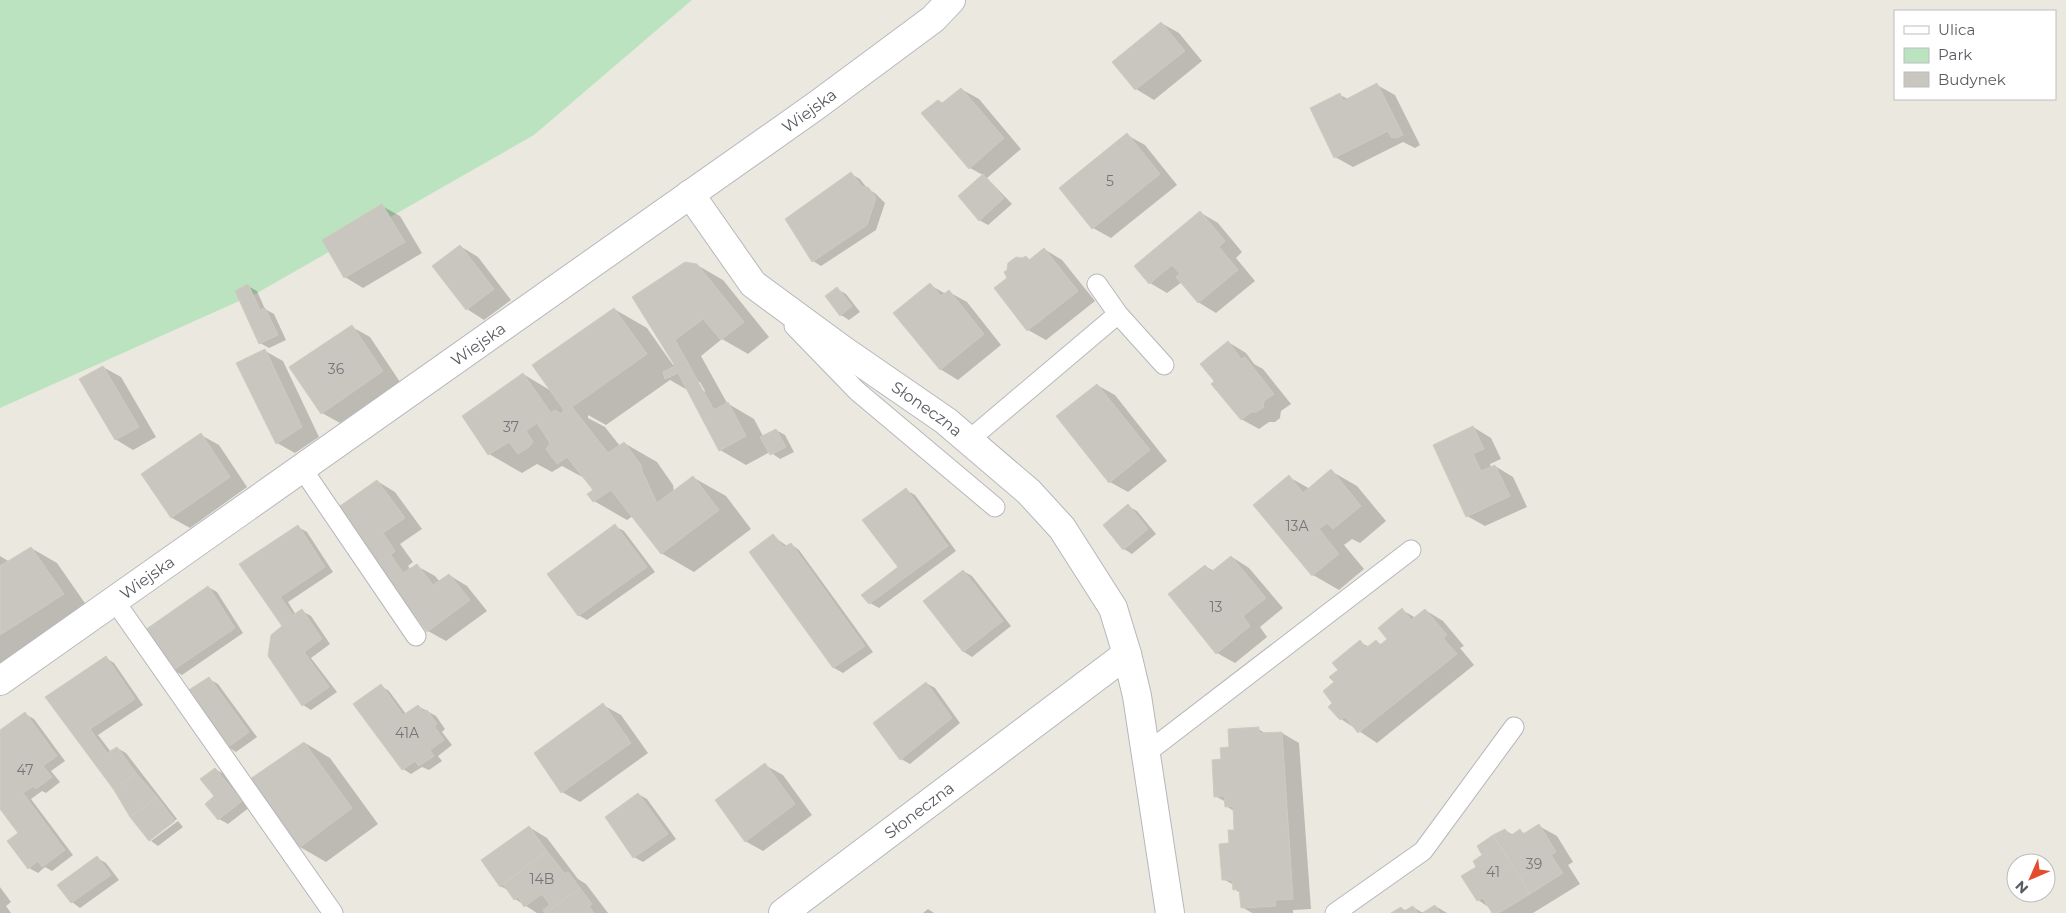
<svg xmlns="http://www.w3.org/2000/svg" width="2066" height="913" font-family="Montserrat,sans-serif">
  <rect width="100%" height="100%" fill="#ebe9df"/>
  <!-- green -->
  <path fill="#bce3bf" d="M0 0H692L534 135 257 293 0 408Z"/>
  <!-- shadow -->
  <path fill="#0003" fill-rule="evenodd" d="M1161 23 1179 33 1202 61 1154 100 1136 89 1114 63Z
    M1377 85 1395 95 1420 145 1415 148 1403 142 1353 167 1335 157 1340 95 1348 99Z
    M961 89 979 99 1021 149 987 178 1012 204 988 225 979 220 983 175 970 168 943 104Z
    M1127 135 1145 145 1177 185 1111 238 1093 228Z
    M851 174 860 179 867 188 876 194 885 203 876 230 821 266 813 261Z
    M382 206 400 216 422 253 363 288 345 277Z
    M1201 213 1218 223 1242 252 1236 258 1255 281 1216 313 1198 302 1182 282 1167 293 1150 283Z
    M460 246 478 257 511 300 484 320 467 309Z
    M1044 249 1062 260 1095 301 1046 340 1028 330 1009 278 1022 259 1026 257 1031 260Z
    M697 265 723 280 769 337 748 354 722 339 701 356 727 403 754 419 763 436 776 430 785 435 794 452 780 459 770 452 746 465 720 450 689 391 670 380 606 425 588 415V418L605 427 620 446 624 443 657 462 673 485 674 491 694 478 726 496 751 529 694 572 661 553 633 516 627 520 594 501 595 490 586 479 562 466 552 472 537 464 522 473 489 454 464 416 523 374 553 392 614 309 647 328 673 365 675 363 634 297ZM697 382H700L705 391 703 393Z
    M930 285 946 294 949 292 967 302 1001 345 958 380 940 369Z
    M248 286 257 291 265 309 274 314 286 340 269 348 260 343Z
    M837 289 846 294 860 312 849 320 841 315Z
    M352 327 370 337 400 382 340 423 322 413Z
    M1228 342 1246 353 1254 364 1263 369 1291 404 1281 411 1280 418 1275 422H1269L1259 429 1241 419 1215 381Z
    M265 351 283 361 319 437 295 453 277 443Z
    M103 367 121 377 156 437 133 450 115 439Z
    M1097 385 1115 395 1167 461 1128 492 1110 482Z
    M1473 427 1491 438 1501 459 1490 464 1491 468 1495 466 1513 477 1527 507 1485 526 1467 516Z
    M201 435 219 445 247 487 190 528 172 518 143 475Z
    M1331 471 1357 486 1386 521 1360 543 1352 539 1344 545 1364 569 1339 590 1313 575 1289 477 1310 489Z
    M377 481 395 492 422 529 400 544 413 562 408 566 411 570 417 566 435 576 440 582 449 575 467 586 487 611 446 641 428 631 339 508Z
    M906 490 915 495 956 551 879 608 870 603 900 567Z
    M1128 506 1137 511 1156 534 1132 554 1124 549Z
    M615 526 624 531 655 572 587 620 578 615Z
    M298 527 307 532 333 572 288 602 296 615 302 611 311 616 330 644 311 658 337 692 311 710 303 705 284 627 241 564Z
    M773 536 787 546 791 544 799 550 873 652 843 673 834 668 751 552Z
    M31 548 57 563 89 609 0 666V556L10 562Z
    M1232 557 1249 568 1283 608 1260 627 1267 637 1235 663 1217 653 1205 566 1214 571Z
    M963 571 972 576 1011 626 972 657 964 652 924 601Z
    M208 587 217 592 243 633 182 675 173 670Z
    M1402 610 1416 618 1425 610 1443 621 1464 646 1460 648 1474 665 1377 743 1341 719 1334 704 1335 683 1340 670 1360 642 1369 647 1376 641 1382 645 1389 640Z
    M106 658 114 663 143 705 98 735 111 752 117 748 126 753 177 819 151 838V841L47 697Z
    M209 679 218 684 257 737 236 752 228 747Z
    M926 683 935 688 960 723 910 764 901 759 874 724Z
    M381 686 389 691 406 714 418 706 436 716 445 729 442 732 452 745 438 756 442 761 429 770 422 767 411 774 403 769Z
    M603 705 621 715 648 753 580 802 562 792Z
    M25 714 34 719 65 761 51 771 60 782 46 793 42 791 31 799 73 855 52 871 45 867 38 873 29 868 19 833 0 807V732Z
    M1258 729 1267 734 1282 733 1299 743 1311 909 1293 910V913H1252L1242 907 1241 893 1234 889V885L1223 879 1230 844 1235 831 1234 811 1226 806V802L1215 796 1223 760 1230 748Z
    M305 743 330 758 378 824 326 862 300 847Z
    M765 765 783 775 812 815 763 851 745 841Z
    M215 769 224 774 250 807 228 824 219 819Z
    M638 794 647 799 676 839 643 862 634 857 607 818Z
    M178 821 183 827 158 846 151 841Z
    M1539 826 1557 836 1573 862 1568 865 1580 884 1533 913H1494L1490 908 1478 900V868L1484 855 1505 830 1513 835 1520 831 1526 834Z
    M529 827 547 838 578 879 586 884 608 913H537L515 899 510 891 500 886Z
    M97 858 106 863 119 880 80 908 72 902Z
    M0 887 11 902 6 906 11 913H0Z
    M1435 906 1447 913H1425Z
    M1413 907 1423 913H1393L1401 908 1407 911Z
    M928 909 934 913H923Z"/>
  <!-- building -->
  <path fill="#c8c6bf" stroke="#cfcbbe" d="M1161 22 1185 51 1135 90 1112 62Z
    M1377 83 1403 135 1396 138 1391 137 1388 131 1334 158 1310 108 1340 93 1343 101Z
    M961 88 1004 138 969 169 921 113 938 100 942 103Z
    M1127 133 1160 174 1092 229 1059 188Z
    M851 172 862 187H868L876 198 867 225 812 262 785 219Z
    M983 174 1004 198 979 221 958 196Z
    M382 204 405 242 344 278 322 240Z
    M1200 211 1225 241 1219 247 1238 270 1198 303 1176 277 1180 274 1172 265 1149 284 1134 266Z
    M460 245 494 289 466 310 432 266Z
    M1044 248 1078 291 1027 331 994 288 1007 278 1004 272 1007 270 1008 263 1016 257 1022 258 1026 256 1029 260Z
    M685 262 697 264 744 322 721 340 703 319 675 340 714 410 728 402 746 436 719 451 678 373 665 379 663 372 675 366 632 297Z
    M930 283 941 296 949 290 984 334 940 370 893 313Z
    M248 284 260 310 265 308 278 335 259 344 235 291Z
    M837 287 852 306 840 316 825 296Z
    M614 308 647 354 572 407 608 453 624 442 641 465 642 471 657 503 693 476 719 510 661 554 611 490 593 502 587 494 593 490 567 457 557 464 546 449 550 443 537 423 526 431 533 442 529 447 518 454 509 442 488 455 462 416 523 373 551 413 555 410 561 414 564 410 532 365Z
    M352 325 383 371 321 414 289 367Z
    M1228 341 1241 359 1245 357 1274 394 1264 401 1263 408 1256 412H1251L1241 420 1211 384 1214 381 1200 364Z
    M265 349 302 427 276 444 236 363Z
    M103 366 139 427 115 440 79 379Z
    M1097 384 1150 450 1109 483 1056 416Z
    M1473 426 1484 449 1473 454 1481 471 1495 465 1510 496 1466 517 1433 445Z
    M776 429 786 447 770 455 760 437Z
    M201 433 230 477 171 518 141 474Z
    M1331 469 1361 506 1333 529 1327 523 1319 529 1339 554 1312 576 1253 505 1289 475 1303 493Z
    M377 480 405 518 383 533 395 551 391 555 403 573 417 564 433 585 449 574 470 600 427 632 337 508Z
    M906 488 948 546 869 604 861 595 898 567 862 520Z
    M1128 504 1148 529 1123 550 1103 525Z
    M615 524 647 567 578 616 547 574Z
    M298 525 325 567 280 597 293 615 302 609 322 639 304 652 329 687 302 706 268 656 271 635 282 626 239 564Z
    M773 534 784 547 791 543 865 646 833 668 749 552Z
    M31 547 64 594 0 635V566Z
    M1231 556 1266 598 1243 616 1250 626 1216 654 1168 594 1205 565 1211 572Z
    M963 570 1003 621 963 652 923 601Z
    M208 586 235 628 172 671 145 630Z
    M1402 608 1411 620 1425 609 1447 635 1443 638 1457 654 1358 733 1345 717 1340 720 1328 707 1332 703 1323 691 1334 682 1329 677 1338 670 1332 663 1360 640 1366 648 1376 640 1380 645 1387 639 1378 628Z
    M106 656 135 699 90 729 107 753 117 747 136 773 114 790 45 697Z
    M209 677 249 732 227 748 187 691Z
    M926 682 952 718 900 760 873 723Z
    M381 684 403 715 418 705 424 712 427 710 437 724 434 726 444 740 430 750 434 756 419 766 415 761 402 770 353 704Z
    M603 703 631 743 561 793 534 753Z
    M25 712 57 756 43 766 52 777 36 789 34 786 23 793 65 850 42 867 38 861 28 869 7 841 18 833 0 809V730Z
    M1259 727V733L1282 732 1293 899 1275 900 1276 906 1241 908 1239 889 1233 890 1232 880H1222L1219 844 1229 843 1228 830H1234L1233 806 1225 807 1224 796 1214 797 1212 760 1221 759 1220 748 1229 747 1228 729Z
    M304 742 352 808 299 848 250 779Z
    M765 763 795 804 745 842 715 800Z
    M215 768 242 801 218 820 205 804 214 796 200 779Z
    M136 773 157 797 130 817 114 790Z
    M638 793 668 834 633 858 605 817Z
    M157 797 175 821 149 841 130 817Z
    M1539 824 1556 852 1551 855 1563 873 1530 894 1493 835 1505 829 1510 836 1520 829 1523 834Z
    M529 826 547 851 500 887 481 860Z
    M1493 835 1530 894 1499 913H1492L1483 898 1477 901 1461 876 1476 867 1473 861 1482 855 1477 846Z
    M547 851 565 874 568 872 580 888 545 913 543 910 550 905 542 894 524 907 518 897 514 900 503 884Z
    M97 856 111 875 71 903 57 885Z
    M580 888 592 904 589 906 594 913H545Z
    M1435 905 1440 913H1422Z
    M1413 906 1418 913H1391L1401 907 1404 911Z"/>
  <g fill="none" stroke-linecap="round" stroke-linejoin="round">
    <defs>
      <path id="lane" d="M1097 284 1118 314 1164 365
        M794 326 857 391 995 507
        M969 440 1118 314
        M301 467 416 636
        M114 600 333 913
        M1145 754 1411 550
        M1335 913 1423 851 1514 727"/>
      <g id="street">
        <path id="s1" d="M690 194 753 284 843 350 946 421 1029 492 1062 528 1113 608 1127 654 783 913"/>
        <path d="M1127 654 1137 696 1170 913"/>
      </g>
      <g id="secondary">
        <path id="s2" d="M0 681 817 105 933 19 951 0"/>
      </g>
    </defs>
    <!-- lane casing -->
    <use href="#lane" stroke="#b5b7bc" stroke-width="21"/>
    <!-- street casing -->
    <use href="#street" stroke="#b5b7bc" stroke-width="30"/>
    <!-- secondary casing -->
    <use href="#secondary" stroke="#b5b8be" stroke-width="30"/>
    <!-- lane -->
    <use href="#lane" stroke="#fff" stroke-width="19"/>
    <!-- street -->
    <use href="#street" stroke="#fff" stroke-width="28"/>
    <!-- secondary -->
    <use href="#secondary" stroke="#fff" stroke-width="28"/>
  </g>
  <g text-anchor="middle" stroke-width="5" stroke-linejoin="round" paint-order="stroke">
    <!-- number labels -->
    <g font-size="14" fill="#747678">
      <text x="1110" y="186">5</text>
      <text x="336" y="374">36</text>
      <text x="511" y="432">37</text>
      <text x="1297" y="531">13A</text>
      <text x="1216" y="612">13</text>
      <text x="407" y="738">41A</text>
      <text x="25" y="775">47</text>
      <text x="1534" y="869">39</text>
      <text x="1493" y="877">41</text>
      <text x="542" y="884">14B</text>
    </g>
    <!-- street labels -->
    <g font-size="16" fill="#585b60" stroke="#fff">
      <text dy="6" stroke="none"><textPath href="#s2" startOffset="990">Wiejska</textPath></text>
      <text dy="6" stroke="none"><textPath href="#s2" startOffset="585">Wiejska</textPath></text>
      <text dy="6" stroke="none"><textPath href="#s1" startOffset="324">Słoneczna</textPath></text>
      <text dy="6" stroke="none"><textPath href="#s2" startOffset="180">Wiejska</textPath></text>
      <text transform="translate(919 810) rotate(-37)" y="6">Słoneczna</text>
    </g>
  </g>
  <!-- legend -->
  <rect x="1894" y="10" width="162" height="90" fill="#ffffff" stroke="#bcbdbf"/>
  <rect x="1904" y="26" width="25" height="8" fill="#ffffff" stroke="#bcbdbf"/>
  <text x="1938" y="35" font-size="15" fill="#585b60">Ulica</text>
  <rect x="1904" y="48" width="25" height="15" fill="#bce3bf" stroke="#bcbdbf"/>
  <text x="1938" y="60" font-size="15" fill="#585b60">Park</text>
  <rect x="1904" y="72" width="25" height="15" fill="#c8c6bf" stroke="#bcbdbf"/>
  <text x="1938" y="85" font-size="15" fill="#585b60">Budynek</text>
  <!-- north arrow -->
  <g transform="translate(2031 878) rotate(225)"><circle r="24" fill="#ffffff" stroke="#bcbdbf"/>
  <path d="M0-4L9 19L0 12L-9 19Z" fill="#e34c2d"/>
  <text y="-8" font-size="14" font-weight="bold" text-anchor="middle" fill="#585b60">N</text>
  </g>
</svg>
